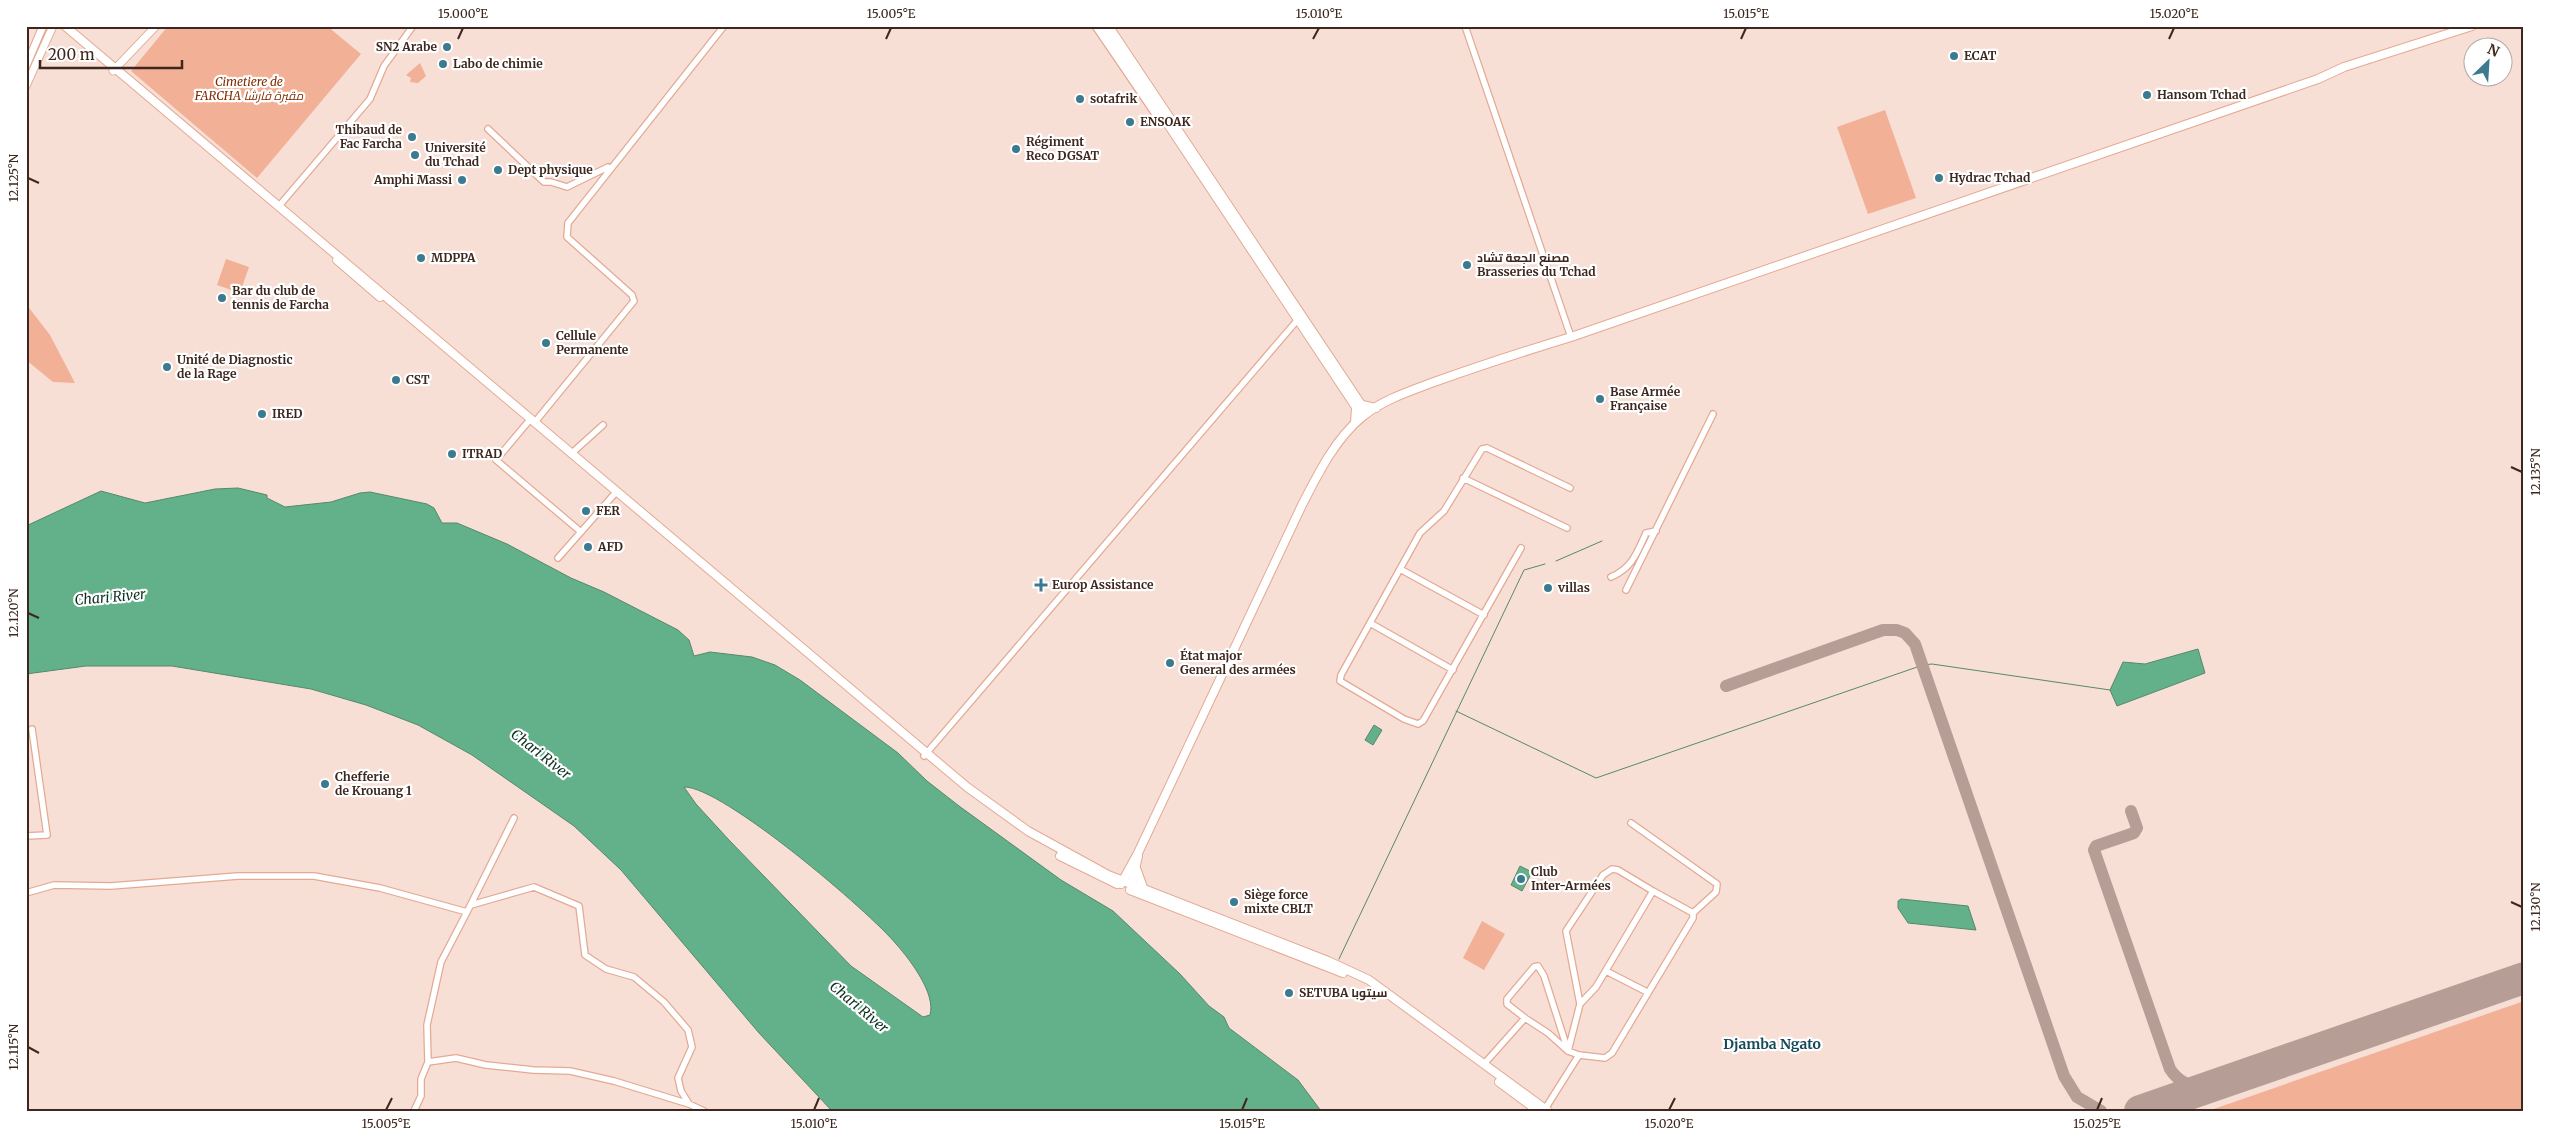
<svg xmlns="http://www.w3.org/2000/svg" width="2550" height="1137" font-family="Merriweather,Cairo,serif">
  <rect width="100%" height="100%" fill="#f8dfd6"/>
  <!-- green -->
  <path fill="#f2b096" d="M168 26H327L361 54 257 178 131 71Z
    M420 63 426 76 418 83 410 82 411 78 406 75Z
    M1885 110 1916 198 1868 214 1837 127Z
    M226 259 249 267 240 293 217 285Z
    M26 304 50 335 75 383 53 382 26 360Z
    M1482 921 1505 934 1484 970 1463 958Z
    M2524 1001V1111H2208Z"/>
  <!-- water -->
  <path fill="#62b18b" stroke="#57886a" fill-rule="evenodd" d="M238 488 267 495V498L285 507 331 502 360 493 370 492 427 504 434 508 442 523H457L507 544 571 578 604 592 678 630 689 640 694 656 710 652 752 657 775 665 800 680 898 753 927 781 959 806 1061 880 1113 911 1180 974 1209 1006 1224 1017 1229 1028 1298 1080 1321 1111H832L759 1033 621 870 574 826 472 755 418 725 366 705 311 689 172 666H86L26 674V526L101 491 145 503 215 489ZM684 787C722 786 870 912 897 945 911 961 936 994 930 1015L923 1017 851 966 729 840 696 804Z
    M2198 649 2205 673 2117 706 2110 690 2123 662 2145 664Z
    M1374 725 1382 730 1373 745 1365 740Z
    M1520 866 1532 872 1522 891 1511 885Z
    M1901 899 1968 906 1976 930 1908 923 1898 908V901Z"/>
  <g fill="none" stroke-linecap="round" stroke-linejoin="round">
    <!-- stream -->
    <path stroke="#57886a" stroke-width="1" d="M1556 561 1602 541
      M1456 711 1596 778 1923 665 1932 664 2110 690
      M1339 959 1524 570 1545 564"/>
    <!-- taxiway -->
    <path stroke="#b69e96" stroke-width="12" d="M1726 686 1883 630H1897L1905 633 1915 644 2064 1076 2077 1097 2101 1111
      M2131 811 2137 828 2134 833 2096 846 2094 850 2170 1069C2181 1086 2197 1089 2215 1085"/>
    <!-- runway -->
    <path stroke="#b69e96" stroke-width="32" d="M2140 1111 2524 978"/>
    <defs>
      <path id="minor" d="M1095 26 1157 117 1166 120
        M1465 26 1571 337
        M488 129 544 182H551L567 187 608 167
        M279 206 370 99 384 66 413 26
        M528 422 496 460 581 532
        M535 422 634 301 632 295 567 237 568 223 724 26
        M572 453 603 425
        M1463 478 1567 528
        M1521 548 1423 721 1418 724 1404 719 1340 681 1341 675 1420 533 1444 511 1482 449 1487 448 1570 488
        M558 558 617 491
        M1400 569 1484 615
        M1611 577C1632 568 1637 553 1646 533L1656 531
        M1626 590 1713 414
        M1370 623 1453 670
        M924 756 1300 317
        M1631 823 1717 884 1716 892 1693 913
        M26 836 47 835 32 729
        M26 893 54 885 111 886 238 876H314L380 888 467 912 514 818
        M471 905 534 887 579 906 585 955 606 969 634 977 664 1002 688 1030 692 1047 678 1078 681 1091 689 1104
        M1606 971 1647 992
        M1525 1018 1507 1004V999L1534 967 1538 966 1544 976 1568 1051
        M1579 1055 1605 1058 1612 1053 1693 918V913L1653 891
        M428 1062 456 1058 486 1065 533 1070 570 1071 614 1081 689 1104 704 1111
        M1484 1064 1525 1018 1548 1033 1568 1051
        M1545 1109 1579 1055 1568 1051 1580 1004 1566 931 1603 875 1612 869 1618 870 1653 891 1596 987 1580 1004
        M414 1111 421 1096V1079L428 1062 427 1025 441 962 467 912"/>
      <path id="tertiary" d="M1102 26 1362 417
        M1109 26 1364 408
        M26 66 43 26
        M113 71 156 26
        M26 86 53 26"/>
      <path id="secondary" d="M65 26 967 787 1028 831 1108 875 1328 961 1369 980 1548 1111
        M337 260 380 297
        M1362 405 1376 408
        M1355 423 1356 408
        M1060 856 1117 884
        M1136 868 1144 890
        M1121 884 1138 853 1302 505C1318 474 1335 439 1362 417 1382 400 1410 391 1434 382 1479 366 1525 351 1571 337L2318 79 2344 67 2472 26
        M1131 888 1138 856
        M1130 890 1343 973
        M1499 1082 1538 1111"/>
    </defs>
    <!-- minor casing -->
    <use href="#minor" stroke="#e4a993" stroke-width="8"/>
    <!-- tertiary casing -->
    <use href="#tertiary" stroke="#e4a993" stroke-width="9"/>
    <!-- secondary casing -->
    <use href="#secondary" stroke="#e4a993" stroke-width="10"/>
    <!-- minor -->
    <use href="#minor" stroke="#fff" stroke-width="5.5"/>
    <!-- tertiary -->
    <use href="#tertiary" stroke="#fff" stroke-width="7"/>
    <!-- secondary -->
    <use href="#secondary" stroke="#fff" stroke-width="8"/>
  </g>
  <!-- ticks -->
  <path fill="none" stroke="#3e271e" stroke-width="2" d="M458 39 463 28M886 39 891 28M1313 39 1319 28M1741 39 1746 28M2169 39 2174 28M28 178 39 183M2511 467 2522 472M28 613 39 618M2511 902 2522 907M28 1047 39 1053M386 1110 392 1098M814 1110 819 1098M1242 1110 1247 1098M1669 1110 1675 1098M2097 1110 2102 1098"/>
  <!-- markers -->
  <g fill="#3b7a8f" stroke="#fff" stroke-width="2">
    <circle cx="447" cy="47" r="5"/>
    <circle cx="1954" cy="56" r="5"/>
    <circle cx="443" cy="64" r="5"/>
    <circle cx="2147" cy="95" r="5"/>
    <circle cx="1080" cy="99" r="5"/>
    <circle cx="1130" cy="122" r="5"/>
    <circle cx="412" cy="137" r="5"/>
    <circle cx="1016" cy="149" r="5"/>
    <circle cx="415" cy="155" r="5"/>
    <circle cx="498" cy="170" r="5"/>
    <circle cx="1939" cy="178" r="5"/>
    <circle cx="462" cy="180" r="5"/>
    <circle cx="421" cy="258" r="5"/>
    <circle cx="1467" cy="265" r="5"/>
    <circle cx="222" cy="298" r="5"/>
    <circle cx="546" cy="343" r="5"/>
    <circle cx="167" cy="367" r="5"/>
    <circle cx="396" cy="380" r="5"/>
    <circle cx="1600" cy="399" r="5"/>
    <circle cx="262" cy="414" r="5"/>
    <circle cx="452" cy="454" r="5"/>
    <circle cx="586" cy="511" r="5"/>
    <circle cx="588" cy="547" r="5"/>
    <path d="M1038.5 577.5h5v5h5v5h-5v5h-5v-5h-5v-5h5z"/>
    <circle cx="1548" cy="588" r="5"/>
    <circle cx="1170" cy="663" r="5"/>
    <circle cx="325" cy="784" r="5"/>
    <circle cx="1521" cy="879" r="5"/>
    <circle cx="1234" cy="902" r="5"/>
    <circle cx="1289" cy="993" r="5"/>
  </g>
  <g text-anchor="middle" stroke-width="4.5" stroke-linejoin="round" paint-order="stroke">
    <!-- poi labels -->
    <g font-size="12" font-weight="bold" fill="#3e271e" stroke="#fff" text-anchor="start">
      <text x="437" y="51" text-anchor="end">SN2 Arabe</text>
      <text x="1964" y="60">ECAT</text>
      <text x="453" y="68">Labo de chimie</text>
      <text x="2157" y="99">Hansom Tchad</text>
      <text x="1090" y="103">sotafrik</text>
      <text x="1140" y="126">ENSOAK</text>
      <text x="402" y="134" text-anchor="end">Thibaud de<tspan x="402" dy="14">Fac Farcha</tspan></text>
      <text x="1026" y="146">Régiment<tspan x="1026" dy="14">Reco DGSAT</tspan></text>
      <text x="425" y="152">Université<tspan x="425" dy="14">du Tchad</tspan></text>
      <text x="508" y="174">Dept physique</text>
      <text x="1949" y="182">Hydrac Tchad</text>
      <text x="452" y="184" text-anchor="end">Amphi Massi</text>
      <text x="431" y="262">MDPPA</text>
      <text x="1477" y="262">مصنع الجعة تشاد<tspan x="1477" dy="14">Brasseries du Tchad</tspan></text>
      <text x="232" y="295">Bar du club de<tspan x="232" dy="14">tennis de Farcha</tspan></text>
      <text x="556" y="340">Cellule<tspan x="556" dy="14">Permanente</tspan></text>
      <text x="177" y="364">Unité de Diagnostic<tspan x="177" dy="14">de la Rage</tspan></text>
      <text x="406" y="384">CST</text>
      <text x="1610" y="396">Base Armée<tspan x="1610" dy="14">Française</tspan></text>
      <text x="272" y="418">IRED</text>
      <text x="462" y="458">ITRAD</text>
      <text x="596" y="515">FER</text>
      <text x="598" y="551">AFD</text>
      <text x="1052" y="589">Europ Assistance</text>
      <text x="1558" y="592">villas</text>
      <text x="1180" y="660">État major<tspan x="1180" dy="14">General des armées</tspan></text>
      <text x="335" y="781">Chefferie<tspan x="335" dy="14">de Krouang 1</tspan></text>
      <text x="1531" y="876">Club<tspan x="1531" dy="14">Inter-Armées</tspan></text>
      <text x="1244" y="899">Siège force<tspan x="1244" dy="14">mixte CBLT</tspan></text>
      <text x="1299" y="997">SETUBA سيتوبا</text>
    </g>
    <!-- park labels -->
    <g font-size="12" font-style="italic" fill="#812c00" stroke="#fff">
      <text x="249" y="86">Cimetiere de<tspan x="249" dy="14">FARCHA مقبرة فارشا</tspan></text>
    </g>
    <!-- water labels -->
    <g font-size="14" font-style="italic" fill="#0d3121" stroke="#fff">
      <text transform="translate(110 597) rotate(-5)" y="5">Chari River</text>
      <text transform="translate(541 754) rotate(38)" y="5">Chari River</text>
      <text transform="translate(859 1007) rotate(40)" y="5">Chari River</text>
    </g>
    <!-- neighbourhood labels -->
    <g font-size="14" font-weight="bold" fill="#164a5a" stroke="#fff">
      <text x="1772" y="1049">Djamba Ngato</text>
    </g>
  </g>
  <!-- border -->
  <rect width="2550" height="1137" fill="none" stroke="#ffffff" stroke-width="55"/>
  <!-- north arrow -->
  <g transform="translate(2488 62) rotate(25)"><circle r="24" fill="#ffffff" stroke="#b2a9a5"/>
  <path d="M0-4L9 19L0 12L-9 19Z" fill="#3b7a8f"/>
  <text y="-8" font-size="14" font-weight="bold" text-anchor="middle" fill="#3e271e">N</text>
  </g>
  <!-- scale -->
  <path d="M40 60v8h142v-8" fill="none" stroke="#3e271e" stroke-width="2.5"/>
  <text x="48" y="60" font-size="15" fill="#3e271e" stroke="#ffffff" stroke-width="4" paint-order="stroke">200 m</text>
  <rect x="28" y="28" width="2494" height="1082" fill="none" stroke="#3e271e" stroke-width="2"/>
  <g font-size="12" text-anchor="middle" fill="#3e271e">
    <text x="463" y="18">15.000°E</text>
    <text x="891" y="18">15.005°E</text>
    <text x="1319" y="18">15.010°E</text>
    <text x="1746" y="18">15.015°E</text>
    <text x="2174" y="18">15.020°E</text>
    <text transform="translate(14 178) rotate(-90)" y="4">12.125°N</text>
    <text transform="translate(2536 472) rotate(-90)" y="4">12.135°N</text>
    <text transform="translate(14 613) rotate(-90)" y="4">12.120°N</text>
    <text transform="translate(2536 907) rotate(-90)" y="4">12.130°N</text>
    <text transform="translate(14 1047) rotate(-90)" y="4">12.115°N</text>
    <text x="386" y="1128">15.005°E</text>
    <text x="814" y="1128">15.010°E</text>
    <text x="1242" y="1128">15.015°E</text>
    <text x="1669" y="1128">15.020°E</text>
    <text x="2097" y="1128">15.025°E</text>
  </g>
</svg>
